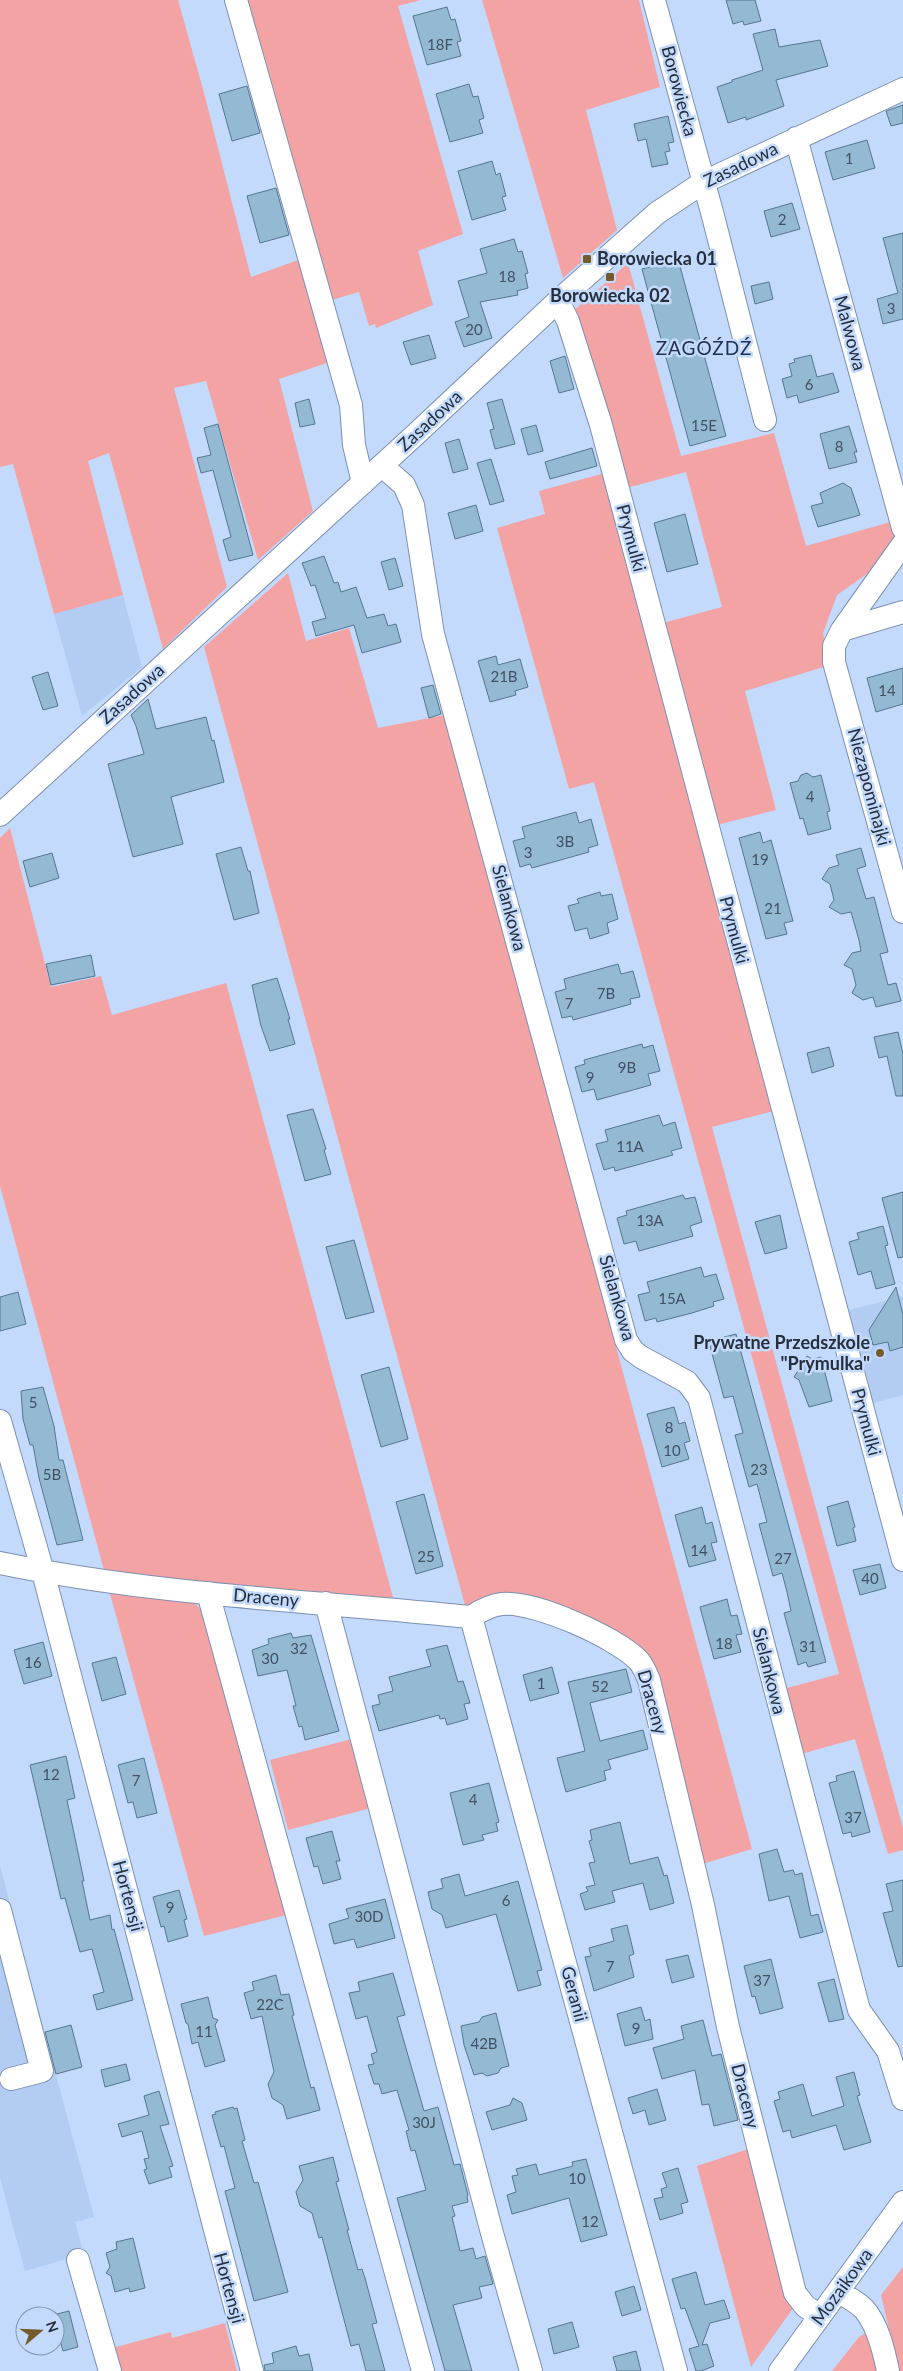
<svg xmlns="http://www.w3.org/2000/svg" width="903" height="2371" font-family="Lato,sans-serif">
  <rect width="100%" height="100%" fill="#c3dafd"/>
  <!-- built -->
  <path fill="#b2ccf4" d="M123 595 142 667 82 716 54 614Z
    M903 1296V1395L870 1404 846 1311Z
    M0 1866 94 2217 75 2222 84 2254 25 2271 0 2178Z"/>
  <!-- green -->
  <path fill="#f4a3a4" d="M0 0H178L203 89 251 277 301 259 330 362 279 379 313 511 258 560 206 381 174 388 227 587 163 649 109 453 88 461 123 595 54 614 13 464 0 467Z
    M244 0H421L398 6 463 234 418 251 433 305 376 328 375 324 369 326 359 292 328 301Z
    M482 0H639L660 87 586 110 617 230 563 278Z
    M628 263 681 456 774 433 806 546 894 521 898 534 874 569 837 595 823 633 830 665 745 691 776 810 713 826 659 624 722 607 686 472 623 489 572 312Z
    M605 473 774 1111 712 1127 903 1828V1850L888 1854 855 1739 801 1754 783 1689 839 1674 594 782 569 789 497 528 545 514 539 491Z
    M288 573 306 641 349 628 378 728 445 715 752 1849 699 1865 650 1659 544 1605 503 1593 466 1609 204 647Z
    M10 828 51 987 101 976 112 1015 226 983 394 1601 105 1574 0 1186V838Z
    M109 1590 190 1600 210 1616 290 1914 204 1936Z
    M356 1738 375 1807 288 1830 270 1760Z
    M754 2147 794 2307 751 2367 697 2166Z
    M903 2267V2371H899L881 2295Z
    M225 2323 237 2371H101L109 2349 171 2332 172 2338Z
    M867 2332 881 2371H832L859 2337Z"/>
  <!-- building -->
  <path fill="#94b9d3" stroke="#54778f" d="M726 0H755L761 21 744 25 743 21 733 24Z
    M447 7 451 20 455 19 461 41 457 42 461 56 427 65 413 16Z
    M775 29 779 47 820 40 828 66 776 80 784 106 746 120V117L728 123 717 87 732 82V80L763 70 753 34Z
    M469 84 473 97 478 96 484 118 479 120 483 133 450 142 436 94Z
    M247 86 260 133 232 141 219 94Z
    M903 105V123L891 126 886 111Z
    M668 116 674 142 668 143 670 151 665 152 668 164 652 167 646 139 638 141 634 124Z
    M867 140 875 168 833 180 825 152Z
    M492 161 496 175 500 173 506 196 502 197 506 210 472 220 458 171Z
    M276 188 289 235 260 243 247 196Z
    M792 203 800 229 771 237 764 211Z
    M903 233V319L883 324 877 299 898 293 883 238Z
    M514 239 518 252 522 251 528 273 525 274 528 288 517 291 518 295 480 302 492 338 464 347 455 322 469 317 458 281 487 273 480 249Z
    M678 259 726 436 690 446 642 269Z
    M769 282 773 299 755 304 751 286Z
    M429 335 436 358 411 365 403 342Z
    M811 355 817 377 833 373 839 392 799 403 797 395 787 398 782 379 792 376 789 364 795 362 794 359Z
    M565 356 574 389 559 393 550 361Z
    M309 399 315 424 300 427 295 403Z
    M502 399 515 444 495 449 490 430 494 429 487 403Z
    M218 424 253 555 229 561 223 540 231 537 213 470 201 473 197 458 211 455 204 428Z
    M536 425 543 451 528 455 521 429Z
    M849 426 857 452H854L857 462 829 469 820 434Z
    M459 439 468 469 453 473 445 443Z
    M592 448 597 466 550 479 545 462Z
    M491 459 504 501 490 505 477 463Z
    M843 483 851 488 860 515 818 527 811 506 823 503 820 493Z
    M476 505 483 531 455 539 448 513Z
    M685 514 698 564 667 572 654 523Z
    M324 556 334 583 338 582 341 592 356 587 367 618 384 614 388 626 396 624 401 642 362 653 354 625 316 636 312 622 326 618 315 585 311 586 302 563Z
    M395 558 403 586 389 590 381 562Z
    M496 656 498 665 520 659 528 687 515 691 516 695 490 702 478 661Z
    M903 668V704L876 712 867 678Z
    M48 672 58 706 43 710 32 677Z
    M433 685 441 714 429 718 421 688Z
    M148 699 156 729 206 717 212 741 214 740 224 782 171 797 183 844 133 857 108 764 144 754 136 726 131 715Z
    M807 773 813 777 821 775 830 811 827 812 831 829 808 835 803 818 800 819 790 783 798 781 801 775Z
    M576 812 579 823 591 819 598 845 588 848 589 852 564 859 532 868 530 864 520 867 513 841 525 838 522 827Z
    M760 832 763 843 771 840 793 921 784 923 787 934 766 939 739 838Z
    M241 847 248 871H250L259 913 234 920 216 854Z
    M861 848 866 866 857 869 866 899 874 897 888 952 880 954 888 985 896 983 901 1001 876 1007 873 997 863 1000 852 993 856 985 852 969 844 965 852 953 861 951 859 940 851 912 841 914 829 907 834 900 830 884 822 879 829 868 839 865 836 855Z
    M52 853 59 878 30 887 23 861Z
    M600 892 601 896 612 894 618 919 607 923 609 933 590 939 587 928 575 931 568 906 579 903 577 899Z
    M91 955 95 976 51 985 46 964Z
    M618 964 621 974 633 971 640 997 630 999 631 1004 606 1011 573 1020 572 1016 562 1018 555 992 566 989 564 979Z
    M277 978 290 1019H288L295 1044 270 1051 261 1026 252 985Z
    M898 1032 903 1054V1096H896L887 1056 879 1058 874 1037Z
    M642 1044 643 1048 653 1045 660 1071 648 1074 651 1085 597 1100 594 1089 582 1092 575 1067 585 1064 584 1060Z
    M829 1047 834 1066 812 1073 807 1053Z
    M313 1109 326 1149 324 1150 331 1174 305 1181 287 1115Z
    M659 1115 663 1126 675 1122 682 1148 671 1151 673 1155 615 1171 614 1167 604 1170 596 1144 608 1141 605 1130Z
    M903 1192V1257L898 1258 882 1198Z
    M683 1195 685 1199 695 1197 702 1222 690 1226 693 1236 639 1251 636 1241 624 1244 617 1218 627 1215 626 1211Z
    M780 1215 787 1248 765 1254 755 1222Z
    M883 1226 888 1245 885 1246 895 1284 876 1289 871 1271 858 1275 849 1242 859 1239 857 1233Z
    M354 1240 374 1312 346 1319 326 1247Z
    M701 1267 704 1277 716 1274 724 1299 713 1302 714 1306 692 1313 657 1322 656 1318 645 1321 638 1295 650 1292 647 1282Z
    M896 1287 903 1315V1347L890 1351 888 1342 873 1345 869 1330Z
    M18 1292 26 1324 0 1331V1297Z
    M736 1334 826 1662 808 1667 806 1662 798 1665 784 1613 791 1611 787 1592 782 1573 773 1576 759 1524 767 1522 757 1484 749 1487 735 1435 743 1433 733 1396 724 1398 710 1346 718 1344 717 1339Z
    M807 1356 812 1359 821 1357 832 1401 809 1407 799 1380 794 1377Z
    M389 1367 408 1439 381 1447 361 1375Z
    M43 1387 54 1426 59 1460H63L83 1540 57 1545 39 1478 33 1445H30L23 1419 21 1391Z
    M674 1407 679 1424 685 1422 690 1441 684 1443 689 1459 662 1467 647 1414Z
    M424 1494 443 1566 416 1574 396 1502Z
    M848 1501 855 1527 853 1528 856 1541 837 1546 827 1507Z
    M702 1507 706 1524 712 1522 717 1542 711 1543 716 1560 689 1567 675 1515Z
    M880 1564 886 1588 860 1595 853 1570Z
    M727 1599 731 1616 737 1615 742 1634 736 1635 741 1652 714 1659 700 1607Z
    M291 1633 293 1638 311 1635 339 1731 305 1740 302 1726 299 1727 293 1706H296L287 1670 258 1676 252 1650 269 1644 268 1639Z
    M43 1642 52 1676 24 1684 14 1650Z
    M447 1645 458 1682 463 1681 470 1703 464 1704 468 1719 447 1725 445 1718 440 1719 439 1715 379 1731 372 1706 380 1704 378 1695 393 1691 389 1677 431 1666 426 1650Z
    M116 1657 126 1694 102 1701 92 1663Z
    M552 1667 559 1693 530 1701 523 1675Z
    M626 1669 632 1692 590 1703 600 1741 643 1730 648 1749 608 1760 611 1769 604 1771 606 1780 566 1792 557 1758 585 1751 568 1682Z
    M66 1756 75 1798 67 1800 84 1881H82L90 1920 110 1915 112 1930 114 1929 133 2000 97 2010 93 1995 104 1992 92 1949 80 1952 65 1898 61 1899 30 1765Z
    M144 1758 157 1813 137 1818 133 1802 128 1803 118 1765Z
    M854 1771 870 1832 852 1837 851 1832 843 1834 829 1783 837 1781 836 1776Z
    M489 1783 499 1822 496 1823 498 1831 482 1835 484 1840 463 1845 450 1793Z
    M620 1822 630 1864 658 1857 664 1876 667 1875 674 1903 650 1910 643 1883 612 1891 615 1902 585 1910 580 1894 588 1891 586 1887 595 1885 589 1863 595 1862 589 1841 592 1840 590 1830Z
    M332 1831 340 1861H336L341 1879 323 1884 318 1866 314 1867 306 1838Z
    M777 1849 784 1872 793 1870 795 1875 802 1873 811 1916 818 1914 823 1932 800 1938 789 1896 769 1901 759 1854Z
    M459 1874 465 1896 518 1881 542 1970 537 1971 541 1985 518 1991 496 1914 446 1928 442 1915 432 1909 428 1892 443 1888 441 1879Z
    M903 1880V1966L898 1967 883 1913 893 1911 886 1884Z
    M179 1890 187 1919 184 1920 188 1936 168 1942 164 1926 161 1927 153 1897Z
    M385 1899 395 1938 357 1948 354 1939 334 1944 329 1924 349 1918 346 1909Z
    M627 1925 634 1954 629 1956 634 1977 594 1991 585 1957 591 1956 589 1948 614 1941 611 1929Z
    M688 1955 694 1977 672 1983 666 1960Z
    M771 1959 783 2008 760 2014 755 1996 752 1997 744 1966Z
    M393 1973 405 2015 397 2017 424 2111 438 2107 454 2165 460 2164 468 2195 467 2196 468 2202 452 2206 455 2216 452 2217 460 2251 473 2248 476 2259 485 2256 493 2284 479 2287 482 2298 453 2305 472 2371H445L397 2198 426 2190 415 2150 411 2151 406 2131 409 2130 397 2090 382 2094 379 2084H374L368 2065 374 2064 371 2054 377 2052 367 2016 356 2019 349 1993 360 1991 358 1982Z
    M276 1975 281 1995 289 1994 294 2015 292 2016 311 2088 314 2087 320 2110 287 2119 283 2105 272 2098 268 2084 274 2072 262 2016 251 2019 244 1993 254 1990 252 1982Z
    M834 1979 844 2019 829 2022 818 1983Z
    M208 1997 213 2018 218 2020 215 2025 225 2061 205 2067 198 2042 192 2044 188 2024 186 2023 181 2004Z
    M641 2007 645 2021 650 2019 653 2039 625 2046 617 2014Z
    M496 2013 509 2066 501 2068 498 2073 487 2076 482 2073 474 2075 464 2045 461 2026 479 2022 482 2017Z
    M703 2020 712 2056 721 2054 738 2120 714 2126 709 2104 702 2105 695 2070 662 2079 653 2048 684 2039 681 2026Z
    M71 2025 82 2067 56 2074 45 2032Z
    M126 2064 130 2080 105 2087 101 2070Z
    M854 2072 860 2095 857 2096 871 2142 844 2150 836 2125 792 2138 790 2130 783 2132 774 2101 780 2099 778 2092 803 2084 812 2116 844 2106 836 2077Z
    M657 2089 666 2120 649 2125 645 2110 633 2114 628 2098Z
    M159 2091 169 2124 160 2126 173 2166 169 2167 172 2177 149 2184 144 2170 147 2169 144 2159 149 2158 142 2131 122 2137 118 2124 149 2115 144 2096Z
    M513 2098 522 2103 527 2120 492 2130 486 2112 510 2105Z
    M233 2107 234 2109 237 2108 245 2140 242 2141 254 2183 258 2182 288 2292 254 2301 225 2191 235 2188 224 2146 221 2147 212 2115 216 2114 215 2112Z
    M333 2157 339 2181 336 2182 349 2230H347L358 2270 362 2269 365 2278 377 2323 372 2324 385 2371H366L359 2344 351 2346 322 2237 319 2238 312 2213 300 2206 296 2192 303 2180 299 2166Z
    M586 2159 607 2235 581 2242 569 2198 512 2214 507 2195 516 2192 512 2176 518 2175 516 2169 536 2164 539 2175 573 2166 572 2162Z
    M678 2168 688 2202 681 2204 683 2213 660 2220 654 2199 663 2197 661 2189 667 2187 662 2173Z
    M133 2238 145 2288 130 2292 129 2288 115 2292 111 2276 106 2273 110 2267 106 2253 117 2249 116 2242Z
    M696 2272 705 2305 724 2300 730 2318 710 2323 702 2345 707 2344 714 2366 701 2371H696L689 2349 699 2346 685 2308 681 2309 672 2279Z
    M634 2286 641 2310 622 2316 615 2292Z
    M69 2311 78 2347 63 2351 53 2315Z
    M572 2322 579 2347 554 2354 548 2329Z
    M296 2346 299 2356 309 2354 313 2371H265L264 2365 274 2363 272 2353Z
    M636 2351 641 2371H617L613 2357Z"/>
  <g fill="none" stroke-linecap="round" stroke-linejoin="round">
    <defs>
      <path id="minor" d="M236 0 351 405 354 445 363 483
        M654 0 713 216 765 420
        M796 138 903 528
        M558 301 568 321 601 425 903 1560
        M382 466 404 485 413 505 433 634 626 1340 633 1351 641 1357 687 1382 699 1398 859 2010 888 2051 903 2099
        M903 544 842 630 834 646V662L903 912
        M842 630 903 612
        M0 815 415 435 558 301 657 213 704 182 903 89
        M0 1421 43 1572 252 2371
        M0 1563C155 1595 314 1601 471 1617 480 1611 491 1605 502 1604 535 1601 615 1637 638 1660 643 1665 646 1673 649 1680L703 1905 728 2027 795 2293 805 2306 820 2316
        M208 1593 423 2371
        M326 1603 492 2233 531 2371
        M471 1617 676 2371
        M0 1910 42 2071 11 2079
        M78 2260 110 2371
        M838 2291C847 2297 857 2302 864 2309 878 2325 884 2351 888 2371
        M780 2371 903 2202"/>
    </defs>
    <!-- minor casing -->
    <use href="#minor" stroke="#7b90b1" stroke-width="24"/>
    <!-- minor -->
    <use href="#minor" stroke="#fff" stroke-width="22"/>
  </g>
  <!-- markers -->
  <g fill="#755a2c" stroke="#c3dafd" stroke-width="2">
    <rect x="582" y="254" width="10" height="10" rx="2.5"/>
    <rect x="605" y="272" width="10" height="10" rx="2.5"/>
    <circle cx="880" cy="1353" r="5"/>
  </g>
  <g text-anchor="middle" stroke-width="5" stroke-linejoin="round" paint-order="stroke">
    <!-- number labels -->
    <g font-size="15" fill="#425162">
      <text x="440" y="50">18F</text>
      <text x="849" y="164">1</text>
      <text x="782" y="225">2</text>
      <text x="507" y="282">18</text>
      <text x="891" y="314">3</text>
      <text x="474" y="335">20</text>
      <text x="809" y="390">6</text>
      <text x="704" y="431">15E</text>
      <text x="839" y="452">8</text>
      <text x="504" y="682">21B</text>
      <text x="887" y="696">14</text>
      <text x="810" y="802">4</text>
      <text x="565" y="847">3B</text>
      <text x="528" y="858">3</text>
      <text x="760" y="865">19</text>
      <text x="773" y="914">21</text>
      <text x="606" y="999">7B</text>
      <text x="569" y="1009">7</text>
      <text x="627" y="1073">9B</text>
      <text x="590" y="1083">9</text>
      <text x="630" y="1152">11A</text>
      <text x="650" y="1226">13A</text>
      <text x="672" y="1304">15A</text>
      <text x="33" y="1408">5</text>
      <text x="669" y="1433">8</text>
      <text x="672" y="1456">10</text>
      <text x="759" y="1475">23</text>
      <text x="52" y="1480">5B</text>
      <text x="699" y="1556">14</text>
      <text x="426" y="1562">25</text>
      <text x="783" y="1564">27</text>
      <text x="870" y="1584">40</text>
      <text x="724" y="1649">18</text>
      <text x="808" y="1652">31</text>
      <text x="299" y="1654">32</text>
      <text x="270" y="1664">30</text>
      <text x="33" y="1668">16</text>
      <text x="541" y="1689">1</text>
      <text x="600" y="1692">52</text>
      <text x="51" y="1780">12</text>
      <text x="136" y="1786">7</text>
      <text x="473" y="1805">4</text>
      <text x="853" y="1823">37</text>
      <text x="506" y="1906">6</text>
      <text x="170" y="1913">9</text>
      <text x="369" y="1922">30D</text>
      <text x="610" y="1972">7</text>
      <text x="762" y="1986">37</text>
      <text x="270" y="2010">22C</text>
      <text x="636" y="2034">9</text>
      <text x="204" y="2037">11</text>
      <text x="484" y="2049">42B</text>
      <text x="424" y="2128">30J</text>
      <text x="577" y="2184">10</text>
      <text x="590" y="2227">12</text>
    </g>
    <!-- street labels -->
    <g font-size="18" fill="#262e3c" stroke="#c3dafd">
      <text transform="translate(679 91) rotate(75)" y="6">Borowiecka</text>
      <text transform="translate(741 165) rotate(-26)" y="6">Zasadowa</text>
      <text transform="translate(850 333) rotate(75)" y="6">Malwowa</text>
      <text transform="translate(430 421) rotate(-43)" y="6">Zasadowa</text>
      <text transform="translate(631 538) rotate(75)" y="6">Prymulki</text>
      <text transform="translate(132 694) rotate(-42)" y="6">Zasadowa</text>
      <text transform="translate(869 787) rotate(75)" y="6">Niezapominajki</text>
      <text transform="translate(509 908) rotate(75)" y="6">Sielankowa</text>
      <text transform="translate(734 930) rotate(75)" y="6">Prymulki</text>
      <text transform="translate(617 1298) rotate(74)" y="6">Sielankowa</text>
      <text transform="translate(866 1422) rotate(75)" y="6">Prymulki</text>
      <text transform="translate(266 1598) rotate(5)" y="6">Draceny</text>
      <text transform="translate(769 1671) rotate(76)" y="6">Sielankowa</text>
      <text transform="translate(652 1702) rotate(74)" y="6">Draceny</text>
      <text transform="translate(128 1896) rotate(75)" y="6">Hortensji</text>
      <text transform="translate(574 1994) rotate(75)" y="6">Geranii</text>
      <text transform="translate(745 2096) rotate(76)" y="6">Draceny</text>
      <text transform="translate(842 2287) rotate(-54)" y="6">Mozaikowa</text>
      <text transform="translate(229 2288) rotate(75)" y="6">Hortensji</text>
    </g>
    <!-- poi labels -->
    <g font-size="18" font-weight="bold" fill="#262e3c" stroke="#c3dafd" text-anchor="start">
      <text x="597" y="265">Borowiecka 01</text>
      <text x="610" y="302" text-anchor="middle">Borowiecka 02</text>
      <text x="870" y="1349" text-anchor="end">Prywatne Przedszkole<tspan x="870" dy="21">"Prymulka"</tspan></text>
    </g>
    <!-- neighbourhood labels -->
    <g font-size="19" letter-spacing="1" fill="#20324d" stroke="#c3dafd">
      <text x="704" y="355">ZAGÓŹDŹ</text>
    </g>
  </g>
  <!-- north arrow -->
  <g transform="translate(40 2331) rotate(71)"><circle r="24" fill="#c3dafd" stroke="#8495b0"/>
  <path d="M0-4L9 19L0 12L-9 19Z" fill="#755a2c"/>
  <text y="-8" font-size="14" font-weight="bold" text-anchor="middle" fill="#262e3c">N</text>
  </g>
</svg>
